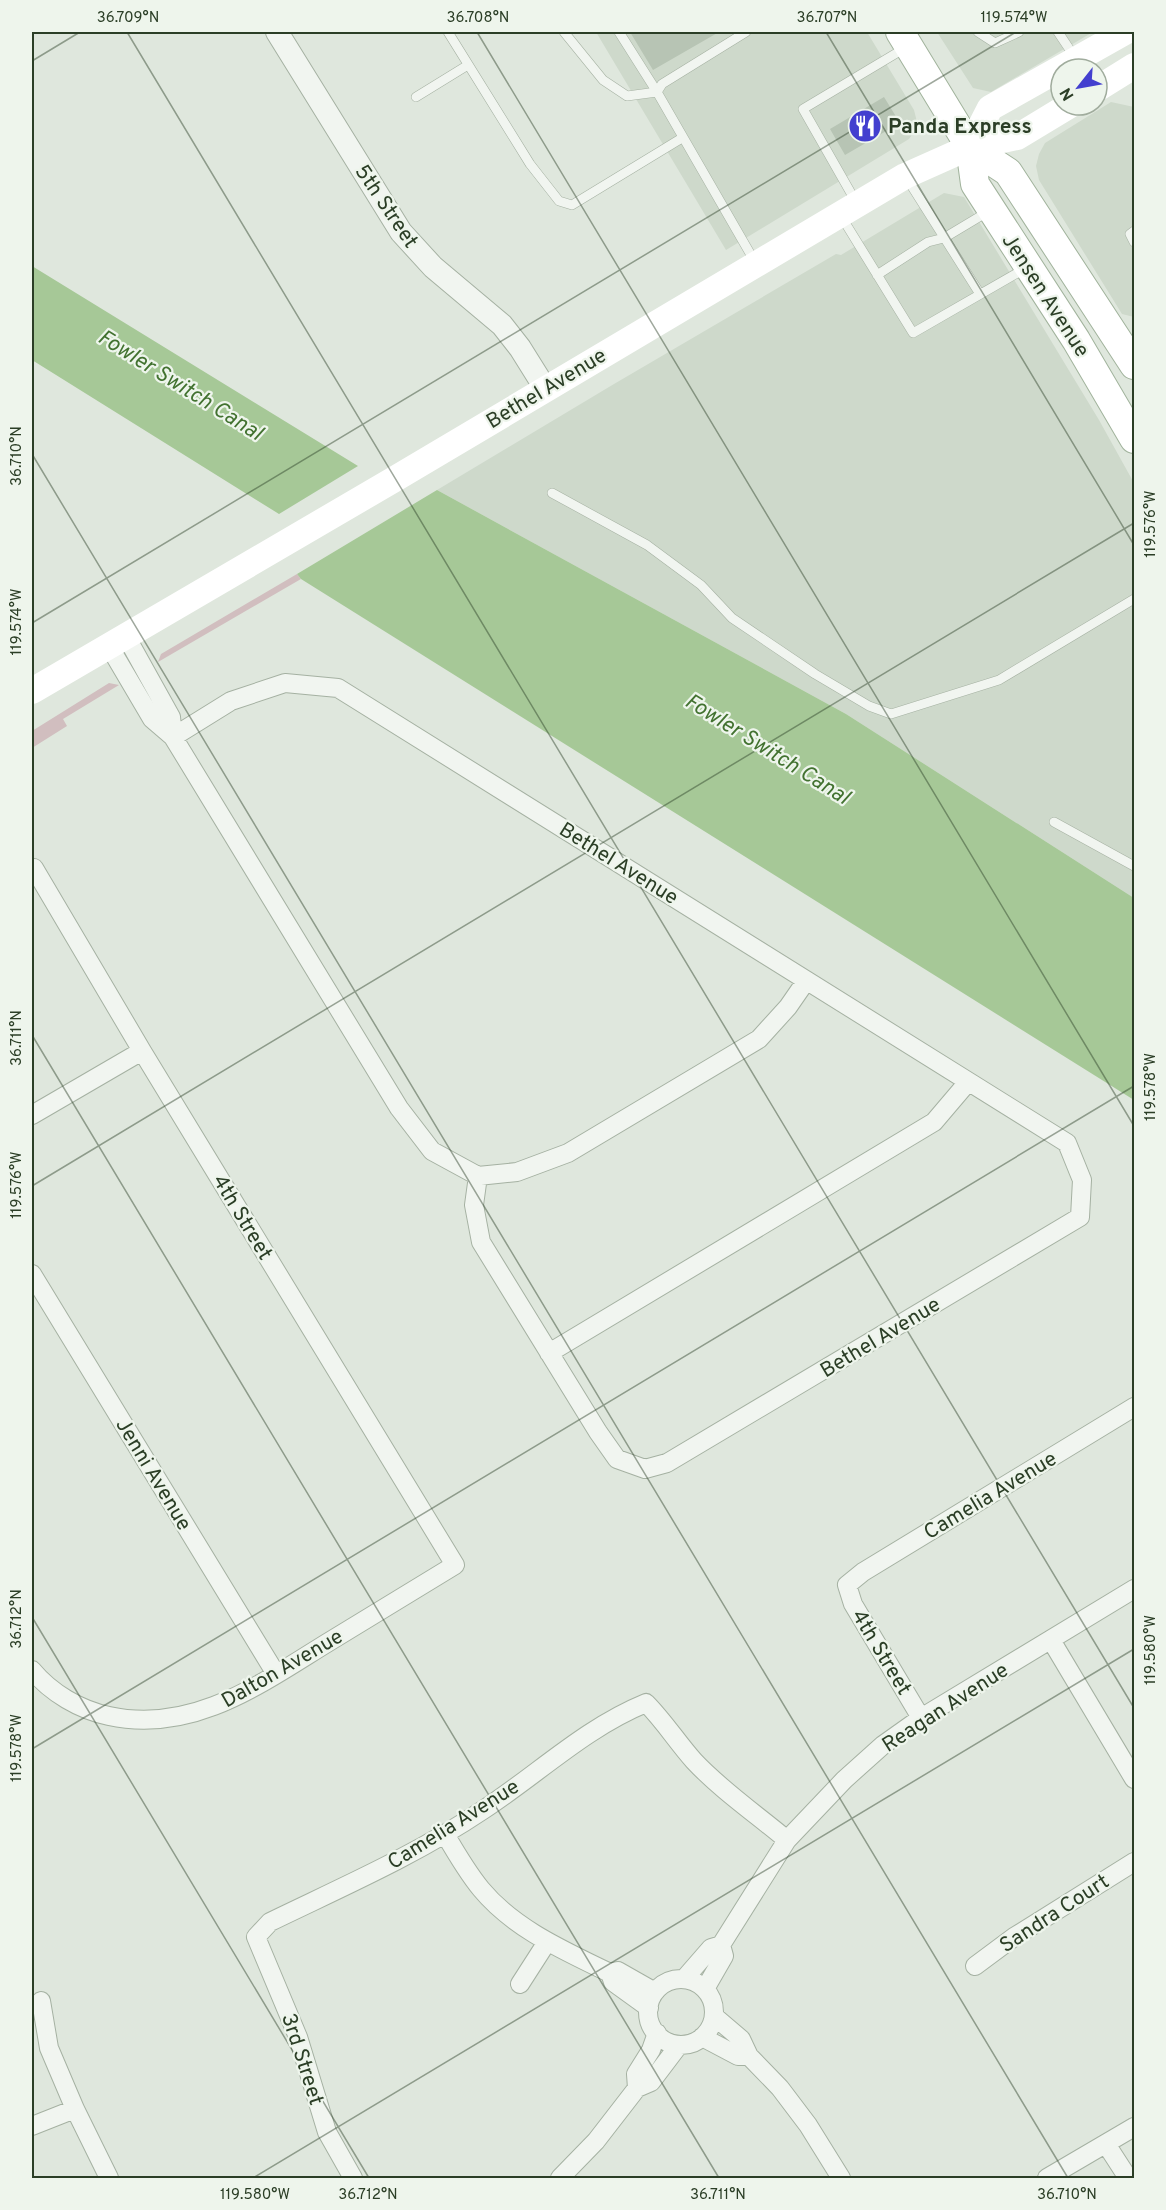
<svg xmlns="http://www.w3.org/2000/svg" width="1166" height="2210" font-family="Overpass,sans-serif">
  <rect width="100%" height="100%" fill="#dfe7dd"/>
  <!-- built -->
  <path fill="#ced9cb" d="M596 32H867L914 110 918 126 909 139 726 250Z
    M937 32H1093L991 92 973 88Z
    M1111 102 1134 107V317L1122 314 1039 180 1036 166 1039 154 1045 143Z
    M944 193 964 197 1099 420 1134 483V898L846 714 437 490 614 384 836 254 841 255Z"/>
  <!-- green -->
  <path fill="#d1bebf" d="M297 574 301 579 158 662 161 654Z
    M109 683 119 685 63 719 67 726 32 748V731Z"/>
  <!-- water -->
  <path fill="#a6c897" d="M32 266 358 466 279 514 32 360Z
    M437 490 846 714 1134 898V1100L301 579 297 574Z"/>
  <!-- building -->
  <path fill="#b7c4b4" d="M630 32H719L653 70Z
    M884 97 900 123 845 155 830 129Z"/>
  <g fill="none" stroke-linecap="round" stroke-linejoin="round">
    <defs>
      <path id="service" d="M448 32 530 164 559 201 572 205 682 138
        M564 32 603 80 627 96 657 92 619 32
        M746 32 662 84 657 92 755 262
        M978 32 995 43 1019 32
        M1058 32 1076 59
        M416 97 468 65
        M906 177 980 294
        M856 202 803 109 905 48
        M841 216 913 333 1026 268
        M1134 231 1130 234 1134 242
        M877 275 928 242 944 238 989 211
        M552 493 647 545 701 585 732 618 815 674 869 706 891 714 999 680 1134 599
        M1054 822 1134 866"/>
      <path id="minor" d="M126 636 171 717 173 737
        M109 646 152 719 173 737 399 1108 432 1151 478 1176 517 1172 568 1153 759 1039 788 1007 806 981
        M173 737 231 701 285 683 338 688 1067 1143 1082 1180 1080 1217 667 1463 645 1469 617 1459 598 1432 481 1242 474 1205 478 1176
        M32 869 34 868 142 1051 455 1565C412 1591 369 1617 327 1643 259 1685 192 1734 109 1716 80 1710 51 1693 32 1670
        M32 1115 142 1051
        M32 1274 276 1674
        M549 1353 934 1122 968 1082
        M1051 1640 1134 1779
        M921 1718 853 1604 847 1585 863 1572 1134 1407
        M445 1834C456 1853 467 1872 481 1889 514 1929 565 1951 610 1973L618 1971 655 1992
        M975 1966 1014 1937 1134 1862
        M610 1973 613 1982 649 2008
        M684 1979 711 1948 721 1945 787 1840 844 1780 883 1745 921 1718 1134 1589
        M648 2012a33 33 0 1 1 66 0a33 33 0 1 1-66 0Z
        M520 1984 547 1942
        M705 1989 724 1956 721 1945
        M41 2001 49 2048 75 2109 109 2178
        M714 2016 741 2039 749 2056 780 2088 808 2125 841 2178
        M702 2037 738 2056H749
        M637 2088 636 2074 651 2050 657 2033
        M32 2126 75 2109
        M1106 2144 1128 2178
        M353 2178 327 2132 298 2037 256 1937 270 1922C342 1887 416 1855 483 1810 538 1774 585 1728 646 1703 664 1721 677 1742 694 1761 721 1790 756 1814 787 1840
        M560 2178 596 2141 637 2088 651 2082 679 2045
        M1047 2178 1134 2127"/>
      <path id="tertiary" d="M277 32 401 232 433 267 502 325 520 348 545 388"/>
      <path id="primary" d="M900 32 970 147 975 184 1076 340 1134 439
        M970 147 1008 172 1134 365"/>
    </defs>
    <!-- service casing -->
    <use href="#service" stroke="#a5b1a2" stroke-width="10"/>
    <!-- minor casing -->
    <use href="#minor" stroke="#a5b1a2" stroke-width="20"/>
    <!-- tertiary casing -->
    <use href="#tertiary" stroke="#a5b1a2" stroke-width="24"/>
    <!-- primary casing -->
    <use href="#primary" stroke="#a1b39c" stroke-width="30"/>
    <!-- service -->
    <use href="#service" stroke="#f1f5f0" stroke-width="9"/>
    <!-- minor -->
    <use href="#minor" stroke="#f1f5f0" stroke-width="18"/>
    <!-- tertiary -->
    <use href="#tertiary" stroke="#f1f5f0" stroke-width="22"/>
    <!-- secondary -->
    <path stroke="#fff" stroke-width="26" d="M1097 89 1134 66
      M970 147 990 108 1125 32
      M32 691 393 480 905 176 970 147 1017 137 1070 105"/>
    <!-- primary -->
    <use href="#primary" stroke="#fff" stroke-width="28"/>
  </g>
  <!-- ticks -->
  <path fill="none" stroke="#2b3e26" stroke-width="1.5" stroke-opacity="0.45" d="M127 32 1134 1708M477 32 1134 1126M826 32 1134 545M32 61 80 32M32 454 1068 2178M32 623 1016 32M32 1035 719 2178M32 1186 1134 523M32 1617 369 2178M32 1749 1134 1086M253 2178 1134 1649"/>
  <!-- icons -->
  <defs>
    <symbol id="restaurant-disc" viewBox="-11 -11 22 22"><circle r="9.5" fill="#433fcf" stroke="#eef5ec"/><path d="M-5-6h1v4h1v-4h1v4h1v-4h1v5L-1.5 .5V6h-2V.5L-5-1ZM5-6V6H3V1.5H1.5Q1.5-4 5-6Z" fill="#fff"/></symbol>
  </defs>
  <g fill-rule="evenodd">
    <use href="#restaurant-disc" x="846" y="107" width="38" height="38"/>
  </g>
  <g text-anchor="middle" stroke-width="4.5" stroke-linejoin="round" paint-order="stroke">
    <!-- poi labels -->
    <g font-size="21" font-weight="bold" fill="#2b3e26" stroke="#eef5ec" text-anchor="start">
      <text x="888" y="133">Panda Express</text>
    </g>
    <!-- street labels -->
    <g font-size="21" fill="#2b3e26" stroke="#eef5ec">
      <text transform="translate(387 206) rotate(56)" y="7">5th Street</text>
      <text transform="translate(1046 295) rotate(57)" y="7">Jensen Avenue</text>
      <text transform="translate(546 388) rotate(-31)" y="7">Bethel Avenue</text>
      <text transform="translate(619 863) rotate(32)" y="7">Bethel Avenue</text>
      <text transform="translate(243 1217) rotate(59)" y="7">4th Street</text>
      <text transform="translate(880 1337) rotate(-31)" y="7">Bethel Avenue</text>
      <text transform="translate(154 1474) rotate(59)" y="7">Jenni Avenue</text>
      <text transform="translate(990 1495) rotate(-31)" y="7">Camelia Avenue</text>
      <text transform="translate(882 1652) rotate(59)" y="7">4th Street</text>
      <text transform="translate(282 1668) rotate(-30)" y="7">Dalton Avenue</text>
      <text transform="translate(945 1707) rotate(-33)" y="7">Reagan Avenue</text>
      <text transform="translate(453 1824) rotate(-32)" y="7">Camelia Avenue</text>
      <text transform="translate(1054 1913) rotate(-33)" y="7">Sandra Court</text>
      <text transform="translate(303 2059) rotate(72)" y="7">3rd Street</text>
    </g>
    <!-- water labels -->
    <g font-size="22" font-style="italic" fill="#427230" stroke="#eef5ec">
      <text transform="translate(181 384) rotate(32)" y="8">Fowler Switch Canal</text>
      <text transform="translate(768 748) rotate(32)" y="8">Fowler Switch Canal</text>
    </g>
  </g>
  <!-- border -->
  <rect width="1166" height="2210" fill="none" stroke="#eef5ec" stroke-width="66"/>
  <!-- north arrow -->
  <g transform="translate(1079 87) rotate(239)"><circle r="28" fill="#eef5ec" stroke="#a0ac9d" stroke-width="1.5"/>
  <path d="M0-4.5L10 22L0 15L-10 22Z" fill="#433fcf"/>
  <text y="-9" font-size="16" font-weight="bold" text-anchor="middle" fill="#2b3e26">N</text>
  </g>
  <rect x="33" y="33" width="1100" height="2144" fill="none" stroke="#2b3e26" stroke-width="2"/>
  <g font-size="15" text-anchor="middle" fill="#2b3e26">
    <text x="128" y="22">36.709°N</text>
    <text x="478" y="22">36.708°N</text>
    <text x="827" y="22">36.707°N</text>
    <text x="1014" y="22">119.574°W</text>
    <text transform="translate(16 456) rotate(-90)" y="5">36.710°N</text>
    <text transform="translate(1150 524) rotate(-90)" y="5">119.576°W</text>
    <text transform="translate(16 622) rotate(-90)" y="5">119.574°W</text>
    <text transform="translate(16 1038) rotate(-90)" y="5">36.711°N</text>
    <text transform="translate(1150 1087) rotate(-90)" y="5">119.578°W</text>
    <text transform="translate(16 1185) rotate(-90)" y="5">119.576°W</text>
    <text transform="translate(16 1619) rotate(-90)" y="5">36.712°N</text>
    <text transform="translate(1150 1650) rotate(-90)" y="5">119.580°W</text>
    <text transform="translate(16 1748) rotate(-90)" y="5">119.578°W</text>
    <text x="255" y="2199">119.580°W</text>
    <text x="368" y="2199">36.712°N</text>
    <text x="718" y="2199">36.711°N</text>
    <text x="1067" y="2199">36.710°N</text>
  </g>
</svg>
